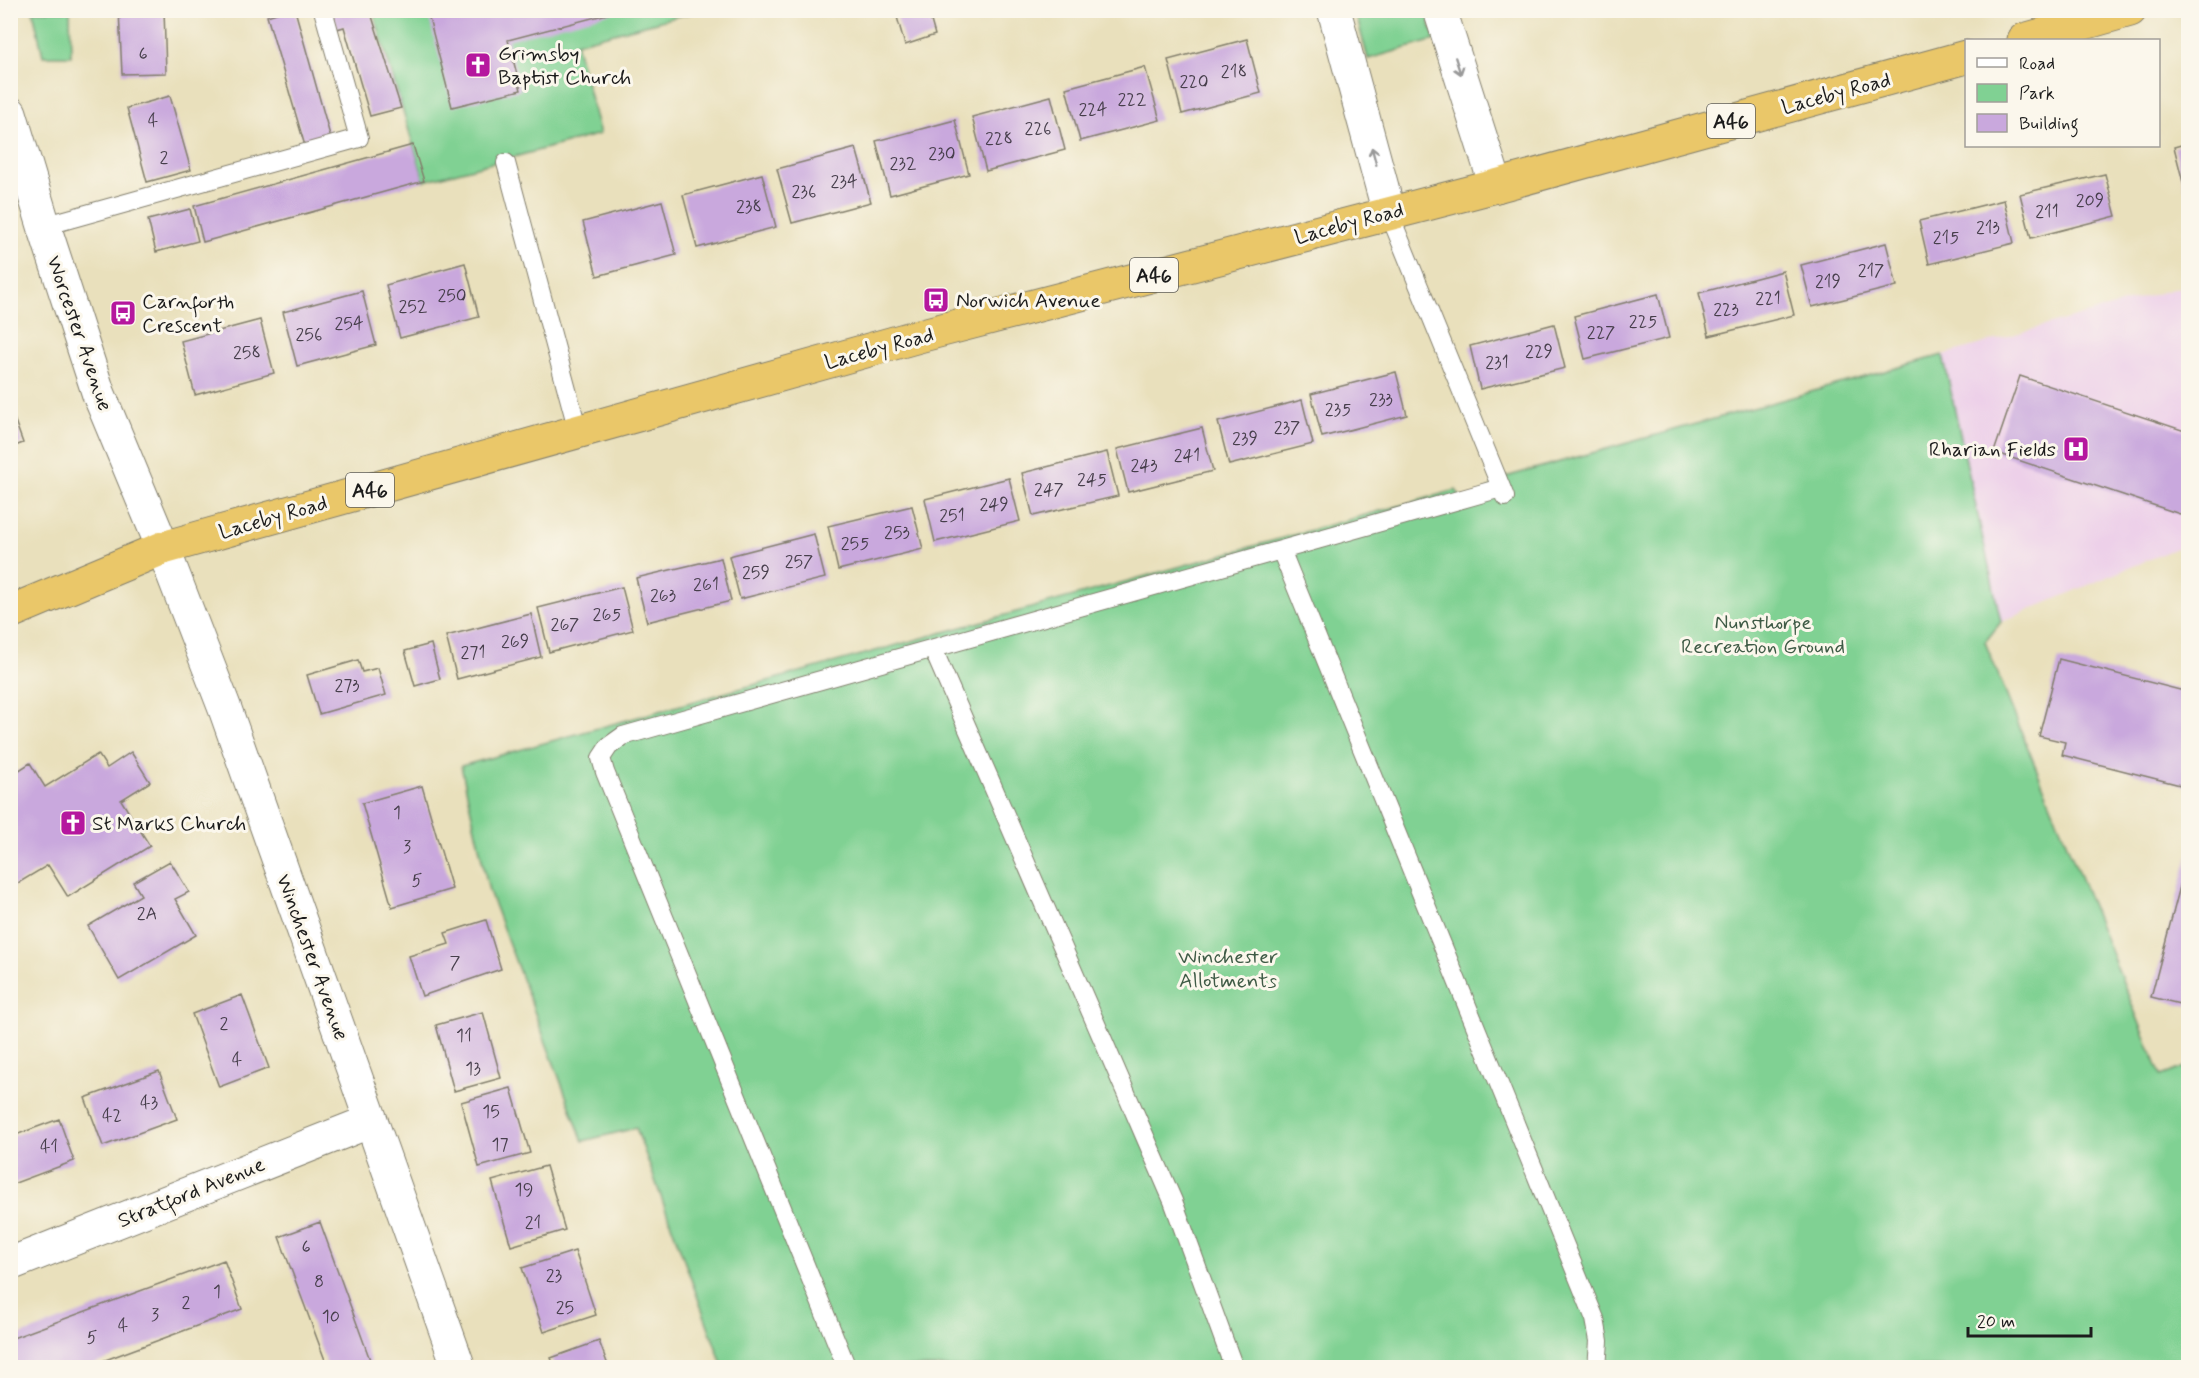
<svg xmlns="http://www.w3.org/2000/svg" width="2199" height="1378" font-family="Mynerve,sans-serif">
  <rect width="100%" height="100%" fill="#fbf7ec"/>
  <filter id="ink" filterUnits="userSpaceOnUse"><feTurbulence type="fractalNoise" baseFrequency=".0167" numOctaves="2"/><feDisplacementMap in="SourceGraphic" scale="12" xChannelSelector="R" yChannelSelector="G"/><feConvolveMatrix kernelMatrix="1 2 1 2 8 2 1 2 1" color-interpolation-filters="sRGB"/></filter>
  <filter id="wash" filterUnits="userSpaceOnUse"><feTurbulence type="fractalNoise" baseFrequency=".008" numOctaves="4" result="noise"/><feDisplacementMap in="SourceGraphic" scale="24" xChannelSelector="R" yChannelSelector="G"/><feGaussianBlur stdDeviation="1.35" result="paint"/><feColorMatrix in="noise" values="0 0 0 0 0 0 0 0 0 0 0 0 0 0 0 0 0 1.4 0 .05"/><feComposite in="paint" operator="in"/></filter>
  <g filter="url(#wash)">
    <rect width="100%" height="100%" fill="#e9e0bc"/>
    <!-- built -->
    <path fill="#edd0e9" d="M2180 287 2188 304V543L2001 622 1943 355Z"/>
    <!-- green -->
    <path fill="#80d193" stroke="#4e7658" stroke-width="1.5" d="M33 11H70L71 56H43Z
      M373 11H698L576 43 600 134 424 181Z
      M1355 11H1426L1435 40 1368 59Z
      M1943 355 2001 622 1985 642 2161 1076 2188 1066V1367H723L636 1128 583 1141 489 891 461 766 1456 490 1467 506 1502 478Z"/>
    <g id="blocks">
      <!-- building -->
      <path fill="#c9a8dd" d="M119 10H164L166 73 122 74Z
        M286 10H295L331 139 305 146 267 16Z
        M332 10H370L401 108 370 116 344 27 337 29Z
        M427 10H619V11L508 40 521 90 452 107Z
        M895 10H928L935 35 905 45Z
        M1247 39 1261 93 1182 114 1168 60Z
        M1145 67 1160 120 1080 141 1066 88Z
        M170 96 191 170 147 182 127 108Z
        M1051 96 1065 150 986 171 972 117Z
        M955 120 969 174 890 195 876 141Z
        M2188 143V189L2185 190 2174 147Z
        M413 145 424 181 203 242 194 206Z
        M856 148 871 202 792 223 777 169Z
        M762 174 776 227 697 248 683 195Z
        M2105 174 2116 216 2031 238 2020 194Z
        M2004 200 2014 243 1929 264 1919 221Z
        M662 201 676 255 597 276 583 222Z
        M190 209 198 241 156 252 148 220Z
        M1886 243 1897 286 1812 307 1801 265Z
        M465 263 479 317 400 338 386 285Z
        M1783 271 1794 315 1709 336 1699 293Z
        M362 291 376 345 297 366 283 312Z
        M1658 294 1669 338 1585 359 1574 316Z
        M260 320 274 373 195 395 181 341Z
        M1554 324 1565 368 1480 389 1470 346Z
        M1396 372 1407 415 1322 437 1311 394Z
        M2020 376 2188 432V497L2183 515 1994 452Z
        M1302 400 1313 444 1229 465 1218 422Z
        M10 407 23 443 10 448Z
        M1202 428 1213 471 1128 492 1117 449Z
        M1107 452 1118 496 1033 516 1022 473Z
        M1009 478 1020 521 935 542 925 499Z
        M912 506 923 549 838 570 828 526Z
        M814 534 825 578 740 599 729 556Z
        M721 558 731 601 647 622 636 578Z
        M622 587 633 630 549 652 538 608Z
        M531 614 541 657 457 679 446 636Z
        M431 644 440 679 415 686 405 651Z
        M2059 659 2188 692V787L2062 755 2065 742 2039 736Z
        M358 660 362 672 378 668 386 695 319 714 307 675Z
        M131 752 150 782 121 800 150 846 68 897 48 865 10 888V776L30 763 45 787 98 754 107 768Z
        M422 786 452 889 392 907 362 803Z
        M2188 856V1006L2151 997Z
        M170 861 189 892 175 899 196 935 119 980 88 926 141 895 133 882Z
        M486 920 501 969 422 996 409 956 449 944 445 933Z
        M242 995 269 1068 219 1087 192 1014Z
        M483 1012 501 1078 454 1091 436 1025Z
        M159 1071 177 1119 103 1146 85 1098Z
        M511 1088 530 1153 479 1167 461 1102Z
        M59 1119 74 1161 10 1185V1137Z
        M546 1166 565 1230 511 1246 492 1181Z
        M320 1222 345 1291 373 1368H328L279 1237Z
        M575 1251 596 1315 544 1332 522 1268Z
        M224 1260 242 1309 84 1368H10V1339Z
        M599 1341 609 1368H555L551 1358Z"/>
    </g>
  </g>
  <g filter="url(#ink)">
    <use href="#blocks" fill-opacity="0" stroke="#827e6c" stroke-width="1.5"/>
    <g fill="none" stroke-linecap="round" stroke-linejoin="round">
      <defs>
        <path id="service" d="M506 163 578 431
          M1389 213 1505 497
          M44 226 359 138 323 10
          M1281 550 1595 1319 1599 1341 1597 1368
          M933 649 1173 1201 1234 1368
          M847 1368 605 772 601 758 609 746 623 736 1501 488"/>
        <path id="minor" d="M1334 10 1389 213
          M1440 10 1496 186
          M10 113 44 226 98 392 163 548
          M10 1264 371 1121"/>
        <path id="tertiary" d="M163 548 225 709 459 1368"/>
        <path id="trunk" d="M2024 40 2130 10
          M10 612 163 548 919 336 1496 186 1966 57"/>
      </defs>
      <!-- service casing -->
      <use href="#service" stroke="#827e6c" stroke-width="20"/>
      <!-- minor casing -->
      <use href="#minor" stroke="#827e6c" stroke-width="35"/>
      <!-- tertiary casing -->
      <use href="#tertiary" stroke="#827e6c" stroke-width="35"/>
      <!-- trunk casing -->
      <use href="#trunk" stroke="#827e6c" stroke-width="35"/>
      <!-- service -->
      <use href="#service" stroke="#fff" stroke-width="18"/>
      <!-- minor -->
      <use href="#minor" stroke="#fff" stroke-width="33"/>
      <!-- tertiary -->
      <use href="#tertiary" stroke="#fff" stroke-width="33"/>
      <!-- trunk -->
      <use href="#trunk" stroke="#eac769" stroke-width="33"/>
    </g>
    <!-- one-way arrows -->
    <defs><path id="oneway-shaft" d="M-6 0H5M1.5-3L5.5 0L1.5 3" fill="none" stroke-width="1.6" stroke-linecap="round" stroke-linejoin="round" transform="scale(1.5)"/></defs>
    <g stroke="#999">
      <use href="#oneway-shaft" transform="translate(1458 66) rotate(72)"/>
      <use href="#oneway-shaft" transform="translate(1374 156) rotate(-105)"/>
    </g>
  </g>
  <!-- icons -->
  <defs>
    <symbol id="church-square" viewBox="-11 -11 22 22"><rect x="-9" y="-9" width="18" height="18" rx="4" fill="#b5179e" stroke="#fbf7ec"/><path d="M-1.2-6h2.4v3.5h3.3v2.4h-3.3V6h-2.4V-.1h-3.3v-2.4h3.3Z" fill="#fff"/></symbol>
    <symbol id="bus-square" viewBox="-11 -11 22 22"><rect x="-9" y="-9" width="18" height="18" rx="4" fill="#b5179e" stroke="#fbf7ec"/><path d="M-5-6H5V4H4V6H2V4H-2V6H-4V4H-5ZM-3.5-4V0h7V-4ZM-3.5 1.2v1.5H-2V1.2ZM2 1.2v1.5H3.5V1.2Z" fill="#fff"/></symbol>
    <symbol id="hospital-square" viewBox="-11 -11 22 22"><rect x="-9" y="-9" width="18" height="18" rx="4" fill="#b5179e" stroke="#fbf7ec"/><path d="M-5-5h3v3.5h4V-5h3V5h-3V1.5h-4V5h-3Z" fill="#fff"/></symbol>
  </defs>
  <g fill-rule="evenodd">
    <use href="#church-square" x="463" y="50" width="30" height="30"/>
    <use href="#bus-square" x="921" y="285" width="30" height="30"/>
    <use href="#bus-square" x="108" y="298" width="30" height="30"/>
    <use href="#hospital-square" x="2061" y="434" width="30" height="30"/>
    <use href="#church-square" x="58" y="808" width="30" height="30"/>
  </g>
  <g text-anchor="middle" stroke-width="6" stroke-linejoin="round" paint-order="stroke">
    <!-- number labels -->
    <g font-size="18" fill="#473f4c">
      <text x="143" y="59">6</text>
      <text x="1234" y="77">218</text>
      <text x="1194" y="87">220</text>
      <text x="1132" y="105">222</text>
      <text x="1093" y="115">224</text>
      <text x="153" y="126">4</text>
      <text x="1038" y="134">226</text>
      <text x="999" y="144">228</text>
      <text x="942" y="159">230</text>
      <text x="164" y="163">2</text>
      <text x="903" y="169">232</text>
      <text x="844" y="187">234</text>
      <text x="804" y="197">236</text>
      <text x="2090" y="206">209</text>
      <text x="749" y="212">238</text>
      <text x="2047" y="217">211</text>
      <text x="1988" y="233">213</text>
      <text x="1946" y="243">215</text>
      <text x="1871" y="276">217</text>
      <text x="1828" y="287">219</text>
      <text x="452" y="301">250</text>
      <text x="1768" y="304">221</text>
      <text x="413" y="312">252</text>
      <text x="1726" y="315">223</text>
      <text x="1643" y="327">225</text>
      <text x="349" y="329">254</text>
      <text x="1601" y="338">227</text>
      <text x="309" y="340">256</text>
      <text x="1539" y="357">229</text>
      <text x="247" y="358">258</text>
      <text x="1497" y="368">231</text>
      <text x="1381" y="405">233</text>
      <text x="1338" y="415">235</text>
      <text x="1287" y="433">237</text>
      <text x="1245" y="444">239</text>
      <text x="1187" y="461">241</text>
      <text x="1144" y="471">243</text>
      <text x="1092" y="485">245</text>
      <text x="1049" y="495">247</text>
      <text x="994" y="510">249</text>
      <text x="952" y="521">251</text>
      <text x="897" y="538">253</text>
      <text x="855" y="549">255</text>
      <text x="799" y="567">257</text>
      <text x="756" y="578">259</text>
      <text x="706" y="590">261</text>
      <text x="663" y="601">263</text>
      <text x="607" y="620">265</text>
      <text x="565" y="630">267</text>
      <text x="515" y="647">269</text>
      <text x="473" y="658">271</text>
      <text x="347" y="691">273</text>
      <text x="397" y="818">1</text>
      <text x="407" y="852">3</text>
      <text x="417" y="886">5</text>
      <text x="147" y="919">2A</text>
      <text x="455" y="968">7</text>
      <text x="224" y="1029">2</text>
      <text x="464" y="1041">11</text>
      <text x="237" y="1065">4</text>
      <text x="473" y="1074">13</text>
      <text x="149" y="1108">43</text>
      <text x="491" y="1117">15</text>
      <text x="112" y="1121">42</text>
      <text x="500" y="1150">17</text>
      <text x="49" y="1152">41</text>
      <text x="524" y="1195">19</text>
      <text x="533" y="1228">21</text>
      <text x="306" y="1252">6</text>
      <text x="554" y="1281">23</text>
      <text x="319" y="1287">8</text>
      <text x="217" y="1297">1</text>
      <text x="186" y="1308">2</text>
      <text x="565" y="1313">25</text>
      <text x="155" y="1320">3</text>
      <text x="331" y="1322">10</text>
      <text x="123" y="1331">4</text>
      <text x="92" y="1343">5</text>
    </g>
    <!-- shield labels -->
    <g fill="#fbf7ec" stroke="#5f5e5a" stroke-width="1.5">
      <rect x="1707" y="104" width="48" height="34" rx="4.5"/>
      <rect x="1130" y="258" width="48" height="34" rx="4.5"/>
      <rect x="346" y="473" width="48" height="34" rx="4.5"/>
    </g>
    <g font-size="20" font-weight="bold" fill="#1c1c1c">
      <text x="1731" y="128">A46</text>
      <text x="1154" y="282">A46</text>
      <text x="370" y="497">A46</text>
    </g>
    <!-- poi labels -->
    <g font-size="21" fill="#1c1c1c" stroke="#fbf7ec" text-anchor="start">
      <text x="498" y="60">Grimsby<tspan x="498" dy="24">Baptist Church</tspan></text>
      <text x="956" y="307">Norwich Avenue</text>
      <text x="142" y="308">Carnforth<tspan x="142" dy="24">Crescent</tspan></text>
      <text x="2056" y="456" text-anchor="end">Rharian Fields</text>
      <text x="92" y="830">St Marks Church</text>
    </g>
    <!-- street labels -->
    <g font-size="21" fill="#1c1c1c" stroke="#fbf7ec">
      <text transform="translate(1836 93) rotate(-15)" y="7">Laceby Road</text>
      <text transform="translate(1349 223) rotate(-15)" y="7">Laceby Road</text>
      <text transform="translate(80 333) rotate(71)" y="7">Worcester Avenue</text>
      <text transform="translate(879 348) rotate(-15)" y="7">Laceby Road</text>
      <text transform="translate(273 517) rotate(-16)" y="7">Laceby Road</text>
      <text transform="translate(313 957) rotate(70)" y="7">Winchester Avenue</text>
      <text transform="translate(191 1192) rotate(-22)" y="7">Stratford Avenue</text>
    </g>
    <!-- park labels -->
    <g font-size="21" fill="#3f5b46" stroke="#fbf7ec">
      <text x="1763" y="629">Nunsthorpe<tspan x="1763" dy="24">Recreation Ground</tspan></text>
      <text x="1228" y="963">Winchester<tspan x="1228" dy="24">Allotments</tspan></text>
    </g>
  </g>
  <!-- margin -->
  <rect width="2199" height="1378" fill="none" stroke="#fbf7ec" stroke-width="36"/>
  <!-- legend -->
  <rect x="1965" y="39" width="195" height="108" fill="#fbf7ec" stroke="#a29f99" stroke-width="1.5"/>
  <rect x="1977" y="58" width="30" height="9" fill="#ffffff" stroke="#a29f99" stroke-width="1.5"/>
  <text x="2019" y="69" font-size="18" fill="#1c1c1c">Road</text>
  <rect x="1977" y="84" width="30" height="18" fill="#80d193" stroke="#a29f99" stroke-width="1.5"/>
  <text x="2019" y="99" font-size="18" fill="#1c1c1c">Park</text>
  <rect x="1977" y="114" width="30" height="18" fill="#c9a8dd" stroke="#a29f99" stroke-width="1.5"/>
  <text x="2019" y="129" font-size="18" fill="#1c1c1c">Building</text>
  <!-- scale -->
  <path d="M1968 1327v9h123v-9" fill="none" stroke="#1c1c1c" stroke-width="3"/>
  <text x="1977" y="1327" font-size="18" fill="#1c1c1c" stroke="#fbf7ec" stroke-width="4.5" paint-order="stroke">20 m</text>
</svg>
